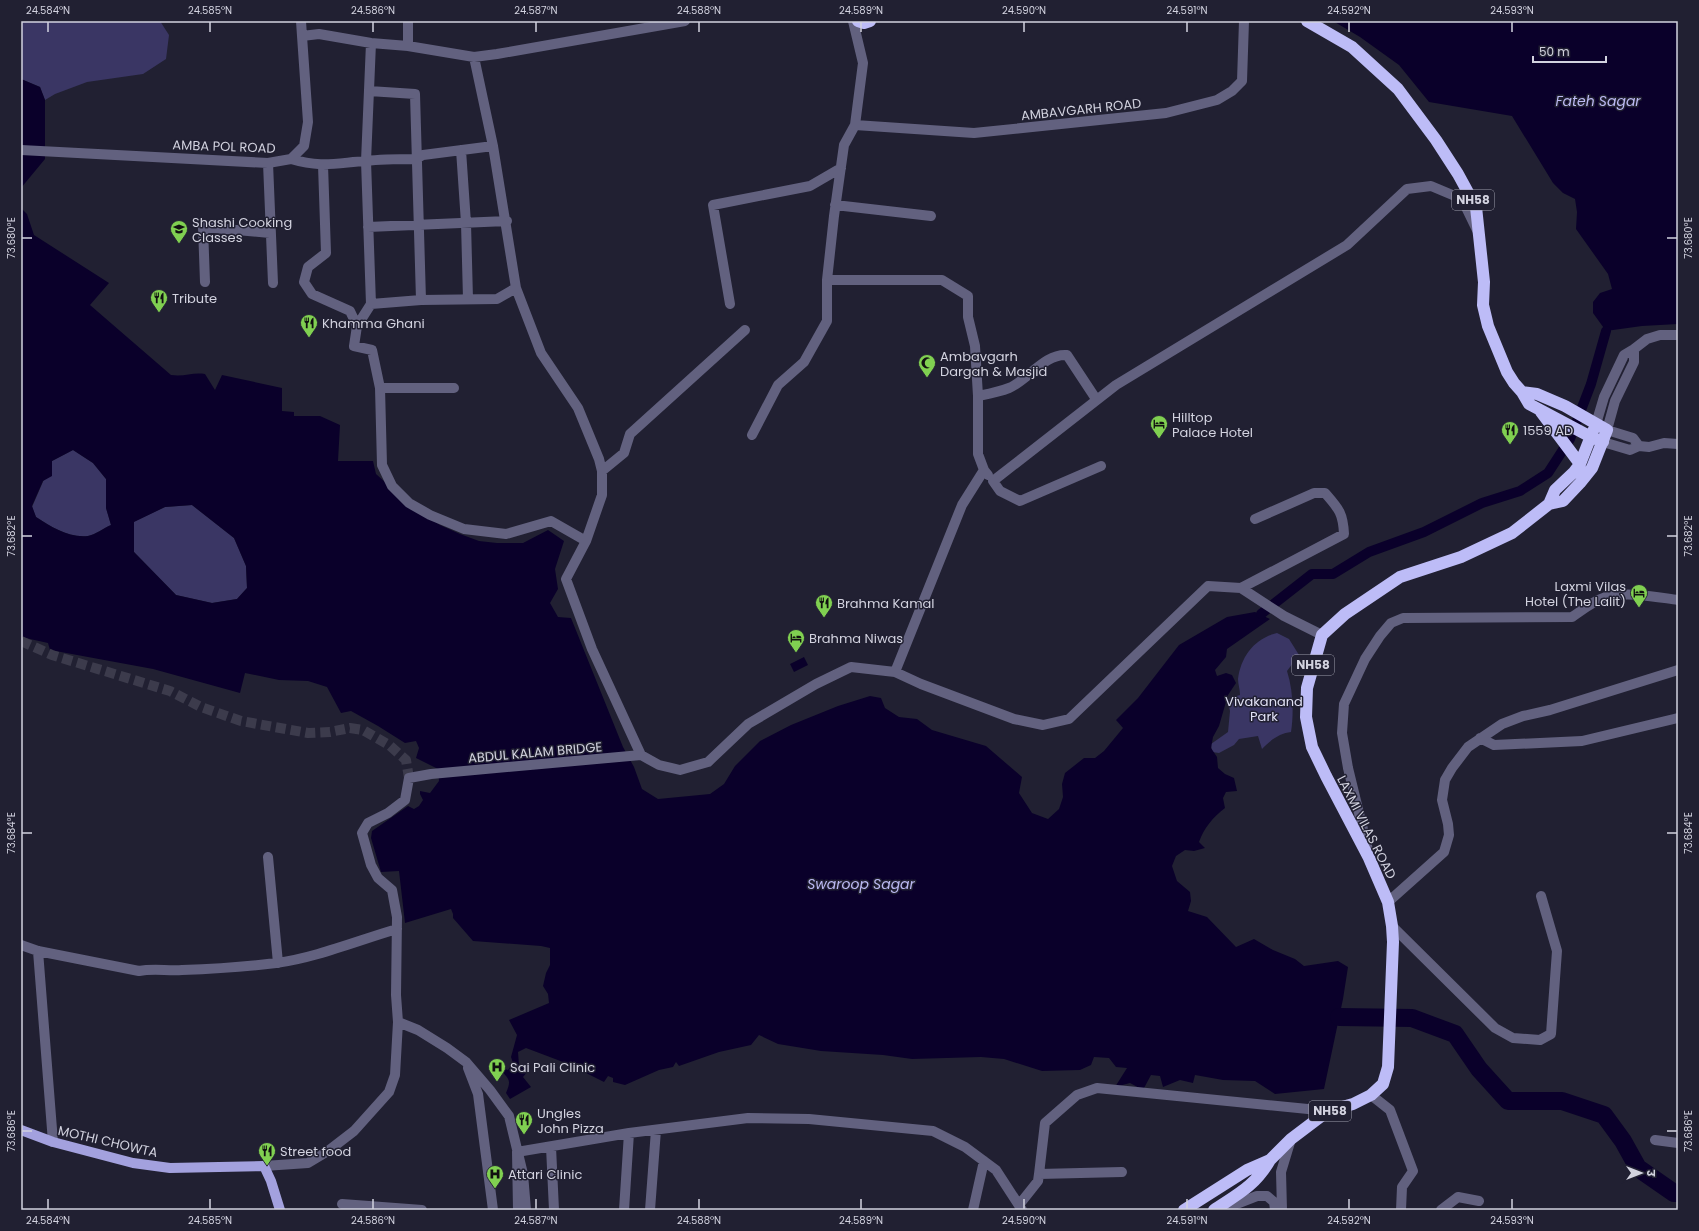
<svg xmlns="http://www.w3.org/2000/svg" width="1699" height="1231" font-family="Poppins,'Noto Sans Devanagari',sans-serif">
  <rect width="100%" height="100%" fill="#212032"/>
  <!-- green -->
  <path fill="#3a3664" d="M21 21H160L169 35 166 59 143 74 87 82 55 94 45 100 40 87 21 79Z
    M73 450 93 463 106 479V508L111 525C104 528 95 535 88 536 68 538 52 527 36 517L32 507 52 461Z
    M192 505 234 538 246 566 247 588 237 599 212 603 176 595 134 552 133 522 165 507Z
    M1277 633 1289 639 1299 655 1287 671C1293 690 1294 712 1291 732 1280 733 1269 741 1262 749L1258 736 1239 739 1234 745 1219 753 1212 752 1211 744 1228 732 1230 711 1228 703 1230 698 1240 695C1240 689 1238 684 1238 679 1241 656 1255 638 1277 633Z"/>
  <!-- water -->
  <path fill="#0a002a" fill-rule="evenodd" d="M1333 21H1678V324L1642 326 1606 331 1593 313V302L1600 293 1612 289 1608 274 1576 229 1577 212 1575 199 1563 193 1553 183 1512 116 1429 102 1399 65 1360 37Z
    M21 79 40 87 45 100V159L21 188Z
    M21 208 27 214 34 235 109 283 90 305 171 375C185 377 192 372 205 374L215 390 222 375 282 388V411L294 412V416H320L340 425 338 461H373L376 474 415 509 440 525 460 534 479 541 497 543H523L548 530 564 541 555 569 558 589 550 603 558 617 571 618 623 747 634 767 642 789 658 799 710 794 724 784 735 766 760 741 791 725 838 706 870 696 881 698 885 708 899 717 917 719 932 730 986 746 1022 777 1019 793 1032 813 1048 819 1059 809 1063 797 1062 784 1065 773 1084 758H1095L1104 751 1123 728 1116 720 1138 698 1179 645 1227 617 1255 612 1270 619 1227 649 1226 657 1215 670 1217 676 1226 673 1232 675 1236 683 1228 695 1219 726 1213 737 1211 748 1217 757 1218 768 1225 774 1234 778 1237 791 1226 792 1223 798 1225 808C1213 817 1204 828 1199 842L1205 848 1194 851 1185 850 1176 856 1172 866 1177 881 1190 892 1191 901 1188 911 1207 917 1236 947 1254 939 1273 950 1295 959 1304 966 1338 961 1348 967 1343 999 1324 1089 1275 1094 1255 1081 1223 1080 1195 1075 1193 1083 1180 1080 1163 1087 1160 1076 1151 1075 1143 1090 1130 1083 1115 1087 1127 1068 1116 1067 1109 1058 1094 1057 1091 1065 1080 1070 1042 1071 1004 1059 981 1057 912 1059 883 1055 821 1051 778 1044 759 1035 751 1045 719 1052 679 1066 676 1062 673 1067 659 1070 625 1085 613 1082V1078L608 1076 604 1082 580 1070V1064L577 1063 571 1065 526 1048 518 1052 519 1065 524 1067 528 1071 523 1077 531 1087 510 1099 506 1093C514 1075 504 1080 500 1065L505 1069 508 1070 513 1063 511 1057 517 1035 509 1020 549 1003 548 994 543 986 546 973 550 965V948L541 946 473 941 453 918V914L451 909 405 923 399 871 381 872 371 838 372 831 408 806 414 809 419 806 423 800 420 794V791L430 793 439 781 438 769 416 758 419 748 416 741 405 743 378 726 351 711 341 713 327 687 308 681 279 680 245 673 240 693 153 669 50 650 48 643 21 637ZM73 450 93 463 106 479V508L111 525C104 528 95 535 88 536 68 538 52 527 36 517L32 506 43 481 52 476V461ZM192 505 234 538 246 566 247 588 237 599 212 603 176 595 134 552V522L165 507Z
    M804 657 808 665 794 672 790 664Z"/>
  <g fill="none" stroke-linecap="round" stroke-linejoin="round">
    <!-- canal -->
    <path stroke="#0a002a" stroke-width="10" d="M1261 614 1312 574H1333L1369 552 1424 532 1482 503 1520 491 1548 473 1570 439 1591 384 1606 331"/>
    <!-- river -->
    <path stroke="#0a002a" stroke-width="18" d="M1339 1017 1412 1018 1455 1034 1479 1069 1508 1101H1562L1604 1115 1623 1141 1638 1168 1674 1193H1678"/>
    <!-- minor-tunnel -->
    <path stroke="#3c3b4c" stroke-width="10" stroke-dasharray="10 5" stroke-linecap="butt" d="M21 641 52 655 170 691 201 707 241 721 308 733 330 732 350 728 363 730 389 745 406 760 409 778"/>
    <!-- minor -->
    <path stroke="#62617f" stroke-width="10" d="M301 21 302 36
      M371 43 366 161 371 304 421 300 497 299 516 288
      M408 46V21
      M474 57 493 146 516 288 541 353 578 408 599 459 602 471V495L586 541 566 579 592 649 641 755 659 765 680 770 708 762 748 724 816 684 851 667 895 672 921 684 1014 719 1043 725 1069 719 1208 586 1241 588 1284 616 1322 635
      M369 91 415 94 421 300
      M855 125 974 133 1166 113 1217 100 1232 91 1242 81 1244 21
      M21 150 268 163 291 159 304 146 308 122 302 36 319 34 371 43 408 46 474 57 497 54 685 21
      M461 150 466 223 468 299
      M291 159C321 168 336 163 366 161 382 159 399 159 416 159L423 155 493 146
      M268 163 273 283
      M323 165 326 253 308 267 304 282 312 294 350 311 357 326
      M835 205 931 216
      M368 227 507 221
      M827 280H942L968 296V317L975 346 978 396V454L984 470
      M205 282 203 227 270 233
      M371 304 357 326 354 346 372 350 380 388 382 465 392 486 409 503 430 515 464 529 506 534 551 521 586 541
      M730 304 713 205 810 186 841 168
      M1634 349V362L1615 401 1607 430 1633 438 1639 446
      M380 388H454
      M978 396C988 394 999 392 1009 388 1027 381 1045 353 1067 355L1096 399
      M1596 424 1604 397 1624 355 1634 349 1647 339 1660 335H1678
      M752 435 778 385 804 362 827 321V280L834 216 844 145 855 125 863 63 853 21
      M1603 442 1630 450 1639 446 1649 447 1664 443 1678 444
      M1101 466 1020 501 1000 491 993 481 1116 385 1347 245 1407 189 1431 186 1462 199 1477 230
      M602 471 624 453 630 434 745 330
      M1241 588 1344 534C1343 513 1339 509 1325 493H1314L1255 519
      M895 672 962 505 984 470 988 475
      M1480 738 1494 745 1582 741 1678 718
      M1368 850 1348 768 1342 733 1344 704 1365 659 1380 636 1391 623 1403 618 1572 617C1584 609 1596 599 1610 596 1632 592 1656 597 1678 600
      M268 857 278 963
      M1388 902 1444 852 1449 835 1448 824 1442 800 1445 780 1452 768 1468 747 1502 724 1523 716 1550 710 1678 670
      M1392 926 1495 1028 1513 1038 1540 1040 1551 1034 1557 951 1541 896
      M21 945 38 951 139 971C154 968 166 971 182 970 213 969 245 967 276 963 315 958 359 940 397 929
      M38 951 53 1142
      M398 1022 418 1030 447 1048 466 1062 490 1090 509 1116 523 1174 526 1210
      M468 1068 478 1094 493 1210
      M1371 1095 1390 1110 1413 1171 1402 1187 1401 1210
      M1655 1140 1678 1143
      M551 1147 554 1210
      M264 1166 308 1163 328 1151 354 1131 389 1092 395 1075 398 1022 396 995 397 917 392 890 378 878 371 865 362 833 368 823 388 813 405 800 409 778 431 774 641 755
      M1039 1174 1045 1123 1077 1095 1097 1088 1328 1111
      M342 1204 422 1210
      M1019 1205 1038 1181 1039 1174 1122 1172
      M518 1210 517 1152 629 1133 748 1118 809 1119 933 1131 965 1147 996 1170 1022 1210
      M624 1210 629 1133
      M650 1210 656 1130
      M973 1210 984 1161
      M1221 1210 1257 1196H1267L1274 1202 1275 1210
      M1282 1210 1281 1172 1291 1139
      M1441 1210 1458 1197 1479 1201"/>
    <!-- major -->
    <path stroke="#a3a1de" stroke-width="10" d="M21 1130 53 1142 133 1163 170 1168 264 1166 271 1181 280 1210"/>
    <!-- highway -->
    <path stroke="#bdbcf7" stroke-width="12" d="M858 21 864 23 870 21
      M1522 392 1529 404 1591 437 1603 442
      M1541 412 1580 464
      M1549 504 1555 490 1574 472 1580 464 1593 431
      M1184 1210 1247 1170 1270 1160 1291 1139 1328 1111 1353 1104 1371 1095 1383 1084 1388 1067 1393 942 1392 926 1388 902 1369 858 1326 776 1312 747 1306 717 1307 688 1322 635 1345 614 1400 577 1461 557 1512 533 1549 504 1563 501 1580 483 1592 468 1607 430 1565 406 1537 394 1522 392 1514 383 1507 372 1488 326 1483 305 1484 282 1476 207 1458 174 1436 140 1398 89 1352 47 1307 21
      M1214 1210C1238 1194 1255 1186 1270 1160"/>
  </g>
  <!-- ticks -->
  <path fill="none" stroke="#d2d2df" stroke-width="1.5" d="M48 22V32M210 22V32M373 22V32M536 22V32M699 22V32M861 22V32M1024 22V32M1187 22V32M1349 22V32M1512 22V32M22 238H32M1667 238H1677M22 536H32M1667 536H1677M22 833H32M1667 833H1677M22 1131H32M1667 1131H1677M48 1199V1209M210 1199V1209M373 1199V1209M536 1199V1209M699 1199V1209M861 1199V1209M1024 1199V1209M1187 1199V1209M1349 1199V1209M1512 1199V1209"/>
  <!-- icons -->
  <defs>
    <symbol id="school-pin" viewBox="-11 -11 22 30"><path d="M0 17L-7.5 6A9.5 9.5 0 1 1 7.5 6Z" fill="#80d051" stroke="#212032"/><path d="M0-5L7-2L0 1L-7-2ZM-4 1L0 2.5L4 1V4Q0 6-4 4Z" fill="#111"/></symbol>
    <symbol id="restaurant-pin" viewBox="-11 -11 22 30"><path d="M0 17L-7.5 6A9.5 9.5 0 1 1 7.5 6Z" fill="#80d051" stroke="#212032"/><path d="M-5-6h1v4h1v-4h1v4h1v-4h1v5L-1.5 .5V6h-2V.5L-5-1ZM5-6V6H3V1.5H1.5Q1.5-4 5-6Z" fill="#111"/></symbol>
    <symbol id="mosque-pin" viewBox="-11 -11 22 30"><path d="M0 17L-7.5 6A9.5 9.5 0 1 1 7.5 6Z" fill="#80d051" stroke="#212032"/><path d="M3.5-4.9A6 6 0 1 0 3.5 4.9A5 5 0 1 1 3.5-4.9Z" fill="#111"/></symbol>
    <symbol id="hotel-pin" viewBox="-11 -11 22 30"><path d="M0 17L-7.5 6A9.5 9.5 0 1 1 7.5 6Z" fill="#80d051" stroke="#212032"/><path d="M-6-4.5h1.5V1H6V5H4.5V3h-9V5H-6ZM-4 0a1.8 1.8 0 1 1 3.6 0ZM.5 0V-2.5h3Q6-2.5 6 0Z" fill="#111"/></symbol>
    <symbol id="hospital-pin" viewBox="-11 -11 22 30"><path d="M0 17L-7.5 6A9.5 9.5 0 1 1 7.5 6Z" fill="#80d051" stroke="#212032"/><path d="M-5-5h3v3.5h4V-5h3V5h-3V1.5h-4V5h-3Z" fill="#111"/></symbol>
  </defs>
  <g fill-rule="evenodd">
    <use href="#school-pin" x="169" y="219" width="20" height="27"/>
    <use href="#restaurant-pin" x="149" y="288" width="20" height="27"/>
    <use href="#restaurant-pin" x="299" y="313" width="20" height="27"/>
    <use href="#mosque-pin" x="917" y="353" width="20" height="27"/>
    <use href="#hotel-pin" x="1149" y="414" width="20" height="27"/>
    <use href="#restaurant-pin" x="1500" y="420" width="20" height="27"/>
    <use href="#hotel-pin" x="1629" y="583" width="20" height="27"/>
    <use href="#restaurant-pin" x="814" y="593" width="20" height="27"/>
    <use href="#hotel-pin" x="786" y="628" width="20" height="27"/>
    <use href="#hospital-pin" x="487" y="1057" width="20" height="27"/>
    <use href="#restaurant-pin" x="514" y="1110" width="20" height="27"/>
    <use href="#restaurant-pin" x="257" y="1141" width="20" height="27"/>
    <use href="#hospital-pin" x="485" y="1164" width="20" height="27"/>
  </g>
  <g text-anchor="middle" stroke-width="3" stroke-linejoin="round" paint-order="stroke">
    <!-- shield labels -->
    <g fill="#212032" stroke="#9d9dab" stroke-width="1">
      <rect x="1452" y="190" width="42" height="20" rx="3"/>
      <rect x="1292" y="655" width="42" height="20" rx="3"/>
      <rect x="1309" y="1101" width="42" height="20" rx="3"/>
    </g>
    <g font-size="12" font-weight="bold" fill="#d2d2df">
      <text x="1473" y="204">NH58</text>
      <text x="1313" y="669">NH58</text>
      <text x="1330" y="1115">NH58</text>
    </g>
    <!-- street labels -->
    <g font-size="13" fill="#d2d2df" stroke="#212032">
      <text transform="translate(1081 109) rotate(-6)" y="5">AMBAVGARH ROAD</text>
      <text transform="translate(224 146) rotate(2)" y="5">AMBA POL ROAD</text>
      <text transform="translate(535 752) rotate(-5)" y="5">ABDUL KALAM BRIDGE</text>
      <text transform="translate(1367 827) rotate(63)" y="5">LAXMI VILAS ROAD</text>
      <text transform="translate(108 1141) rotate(13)" y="5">MOTHI CHOWTA</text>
    </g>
    <!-- poi labels -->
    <g font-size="13" fill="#d2d2df" stroke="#212032" text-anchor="start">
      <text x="192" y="227">Shashi Cooking<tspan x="192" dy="15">Classes</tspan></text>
      <text x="172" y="303">Tribute</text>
      <text x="322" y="328">Khamma Ghani</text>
      <text x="940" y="361">Ambavgarh<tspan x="940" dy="15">Dargah &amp; Masjid</tspan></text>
      <text x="1172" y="422">Hilltop<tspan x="1172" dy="15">Palace Hotel</tspan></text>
      <text x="1523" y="435">1559 AD</text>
      <text x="1626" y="591" text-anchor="end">Laxmi Vilas<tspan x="1626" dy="15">Hotel (The Lalit)</tspan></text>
      <text x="837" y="608">Brahma Kamal</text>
      <text x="809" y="643">Brahma Niwas</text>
      <text x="510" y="1072">Sai Pali Clinic</text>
      <text x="537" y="1118">Ungles<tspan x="537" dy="15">John Pizza</tspan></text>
      <text x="280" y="1156">Street food</text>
      <text x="508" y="1179">Attari Clinic</text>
    </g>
    <!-- park labels -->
    <g font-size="13" fill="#e0e0f4" stroke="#212032">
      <text x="1264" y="706">Vivakanand<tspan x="1264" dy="15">Park</tspan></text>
    </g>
    <!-- water labels -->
    <g font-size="14" font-style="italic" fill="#bcbaf3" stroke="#212032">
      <text x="1598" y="106">Fateh Sagar</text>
      <text x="861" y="889">Swaroop Sagar</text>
    </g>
  </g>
  <!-- border -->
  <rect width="1699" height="1231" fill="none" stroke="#212032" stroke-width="44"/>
  <!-- north arrow -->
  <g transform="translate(1641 1173) rotate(90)" stroke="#212032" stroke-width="3" paint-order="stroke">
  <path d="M0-3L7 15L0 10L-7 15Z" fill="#d2d2df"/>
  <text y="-6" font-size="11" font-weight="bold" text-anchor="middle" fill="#d2d2df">उ</text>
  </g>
  <!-- scale -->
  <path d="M1533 56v6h73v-6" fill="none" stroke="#d2d2df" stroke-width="2"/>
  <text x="1539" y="56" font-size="12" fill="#d2d2df" stroke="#212032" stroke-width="3" paint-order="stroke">50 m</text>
  <rect x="22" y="22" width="1655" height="1187" fill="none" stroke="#d2d2df" stroke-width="1.5"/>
  <g font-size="10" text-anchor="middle" fill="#d2d2df">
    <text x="48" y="14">24.584°N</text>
    <text x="210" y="14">24.585°N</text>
    <text x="373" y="14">24.586°N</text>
    <text x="536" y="14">24.587°N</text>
    <text x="699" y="14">24.588°N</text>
    <text x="861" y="14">24.589°N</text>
    <text x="1024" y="14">24.590°N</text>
    <text x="1187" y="14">24.591°N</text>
    <text x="1349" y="14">24.592°N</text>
    <text x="1512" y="14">24.593°N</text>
    <text transform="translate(1688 238) rotate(-90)" y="4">73.680°E</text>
    <text transform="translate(11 238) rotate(-90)" y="4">73.680°E</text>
    <text transform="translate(1688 536) rotate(-90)" y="4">73.682°E</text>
    <text transform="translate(11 536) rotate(-90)" y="4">73.682°E</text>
    <text transform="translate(1688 833) rotate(-90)" y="4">73.684°E</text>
    <text transform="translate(11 833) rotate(-90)" y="4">73.684°E</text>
    <text transform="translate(11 1131) rotate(-90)" y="4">73.686°E</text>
    <text transform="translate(1688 1131) rotate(-90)" y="4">73.686°E</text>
    <text x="48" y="1224">24.584°N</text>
    <text x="210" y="1224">24.585°N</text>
    <text x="373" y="1224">24.586°N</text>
    <text x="536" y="1224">24.587°N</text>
    <text x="699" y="1224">24.588°N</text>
    <text x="861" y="1224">24.589°N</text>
    <text x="1024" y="1224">24.590°N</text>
    <text x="1187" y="1224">24.591°N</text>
    <text x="1349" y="1224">24.592°N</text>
    <text x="1512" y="1224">24.593°N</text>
  </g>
</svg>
